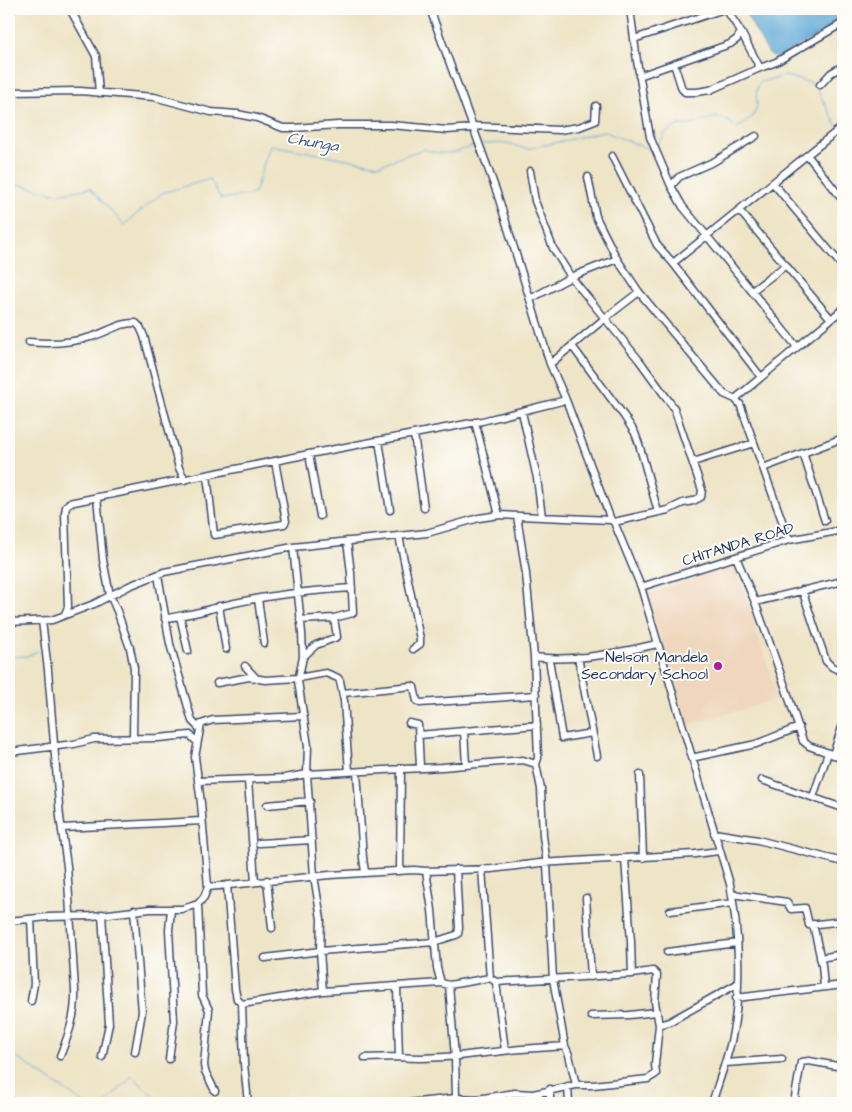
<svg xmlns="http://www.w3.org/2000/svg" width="852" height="1112" font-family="'Architects Daughter',sans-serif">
  <rect width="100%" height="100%" fill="#fdfcf7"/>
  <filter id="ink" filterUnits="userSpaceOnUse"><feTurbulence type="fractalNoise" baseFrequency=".02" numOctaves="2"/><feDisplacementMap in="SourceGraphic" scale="10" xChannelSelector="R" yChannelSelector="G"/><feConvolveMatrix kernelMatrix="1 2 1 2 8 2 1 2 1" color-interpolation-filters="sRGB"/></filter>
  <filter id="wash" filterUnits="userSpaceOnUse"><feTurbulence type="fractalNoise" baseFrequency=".0096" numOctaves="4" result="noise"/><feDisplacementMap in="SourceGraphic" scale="20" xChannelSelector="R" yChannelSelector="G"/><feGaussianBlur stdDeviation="1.12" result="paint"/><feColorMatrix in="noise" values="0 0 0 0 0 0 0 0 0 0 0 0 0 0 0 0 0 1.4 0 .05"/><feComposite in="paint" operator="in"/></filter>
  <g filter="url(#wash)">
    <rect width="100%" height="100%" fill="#eee4c6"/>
    <!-- built -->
    <path fill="#efd6bc" d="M735 563 778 699 688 725 646 594 694 579Z"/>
    <!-- water -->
    <path fill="#60aad8" stroke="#3e6c9b" d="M743 9H843V20L778 58 769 54Z"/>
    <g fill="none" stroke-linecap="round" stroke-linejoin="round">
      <!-- stream -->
      <path stroke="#60aad8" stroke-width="1" d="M483 144 506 143 527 149 564 141 603 131 651 150
        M657 144 661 141 665 133 679 125C701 129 717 105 735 128 743 126 753 118 756 110 759 100 753 93 760 82L786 76 814 84 838 128 843 124
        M9 182 58 194 90 188 124 225 162 193 210 179 221 199 254 194 270 145 379 165 423 149 438 153H453L476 145
        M9 657 27 656 38 651
        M9 1052 84 1103
        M106 1103 132 1076 161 1103"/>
    </g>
  </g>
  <g filter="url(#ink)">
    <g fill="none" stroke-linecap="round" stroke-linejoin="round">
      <defs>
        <path id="minor" d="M70 9 96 56 99 93
          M430 9 497 193 550 364 566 400 611 520 614 522 641 587 730 884C739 932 742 989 732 1037 727 1060 719 1081 712 1103
          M630 9 637 61 650 137 671 186
          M726 9 741 32 760 68
          M634 39 724 9
          M674 64 682 89 685 92H697L710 90 760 68 776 62 843 23
          M639 76 730 44 737 39 741 32
          M820 85 831 73 843 66
          M9 92 80 91 154 97 211 112 237 114 257 118 283 128H293L338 125H391L447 130 473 128
          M472 126 559 130 579 127 595 121 596 106
          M756 136 715 161 679 177 671 186 683 207 707 236 797 347
          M612 156 657 245 673 263 761 377
          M808 156 843 200
          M530 171 535 201 553 248 571 277 639 360 674 408 702 490 701 497 693 501 683 503 668 510 614 522
          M588 177 596 217 617 259 639 292 724 394 735 399
          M773 183 843 267
          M739 210 831 319
          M673 263 837 131 843 132
          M752 291 786 265
          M530 299 571 277 617 259
          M29 342C50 344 71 343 91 337 106 333 120 322 136 323L140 327 144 336 179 468 185 480
          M572 346 624 416 635 433 639 444 658 512
          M550 364 604 319 639 292
          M522 412 537 478 542 517
          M475 422 499 515
          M414 434 424 508
          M379 441 390 510
          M803 453 825 521
          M309 454 320 516
          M693 462 754 443
          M763 468 843 438
          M207 475 214 535 284 524 286 521 275 461
          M97 497 103 560 110 595 117 611 130 648 134 668 133 738
          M517 516 526 574 534 657 538 758 536 764 541 789 543 836 547 864 553 979 565 1046 569 1055 576 1085
          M399 536 420 639V644L413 649
          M789 540 740 404 735 399 843 309
          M293 547 302 633 303 657 298 681 308 746 307 774 314 876 321 919 320 951 323 991
          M736 557 755 602 786 689 803 741 809 746 843 758
          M158 575 170 644 192 721 199 728
          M641 587 789 540 843 530
          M802 590 826 661 832 667 843 672
          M258 599 264 643
          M755 602 843 581
          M219 606 226 649
          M65 614 68 607 65 513 66 507 69 503 309 454 482 421 566 400
          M180 616 188 651
          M165 619C179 615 195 614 210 609 256 596 304 591 352 588
          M300 620 334 618 353 613 351 573 347 541
          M42 621 48 670 60 817 67 866 75 990C76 1014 69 1034 60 1056
          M9 622 52 620 94 604 129 586 164 572 293 547 427 533 479 518 499 515 611 520
          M303 657 316 645 337 637 334 618
          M534 657C574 662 618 653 657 644
          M578 657 597 756
          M549 659 562 738 592 733
          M245 666 255 677
          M217 683 249 677 265 680 298 678 326 673 338 678 340 681 344 701 349 772
          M343 693 412 686 414 687 417 701 420 703 536 695
          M409 723 418 725 420 767
          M419 735 464 731
          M9 752 74 744 94 739 158 738 190 735 197 742
          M833 755 843 724
          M691 758 756 744 799 727
          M466 765 464 731 537 725
          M357 772 363 858 365 872
          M640 775 643 858
          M248 780 255 882
          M762 780 843 808
          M198 781 285 778 307 774 442 767 512 761 523 760 536 764
          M813 797 828 753
          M267 805 310 801
          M62 828 202 821
          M714 833 758 840 843 862
          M259 843 312 840
          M482 869 490 978
          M400 871 401 768
          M426 871 432 910 437 968 441 983
          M267 880 272 928
          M227 885 235 989 237 999 242 1004 323 991 441 983 449 985 490 978 496 982 632 974 631 942 625 859
          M208 887 330 875 414 870 426 871 491 869 540 863 695 854 719 851
          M732 894 787 902 791 909 805 908 809 925 843 921
          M586 898 591 977
          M198 904 202 995 209 1010 204 1065 205 1071 215 1091
          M134 910 142 1012 135 1052
          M670 911 733 903
          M31 919 34 984 31 1001
          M9 921 48 917 92 916 150 909H182L198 904 204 897 208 887 201 803 195 757 201 724 213 720 303 716
          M813 924 822 965 824 987
          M667 952 737 943
          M265 958 320 951 434 942 456 935 458 934 459 928 456 869
          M820 958 843 954
          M496 982 505 1050
          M449 985 455 1057 456 1098
          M397 986 399 1057C435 1060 468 1055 503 1051 523 1048 544 1048 565 1046
          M736 998 843 985
          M242 1004 244 1064 248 1103
          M591 1016 629 1015 656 1012
          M659 1025 669 1022 737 984
          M102 1057 109 1024 102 914
          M365 1058 399 1057
          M169 1059 174 1021 169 930 171 909
          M726 1063 782 1059
          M568 1086 569 1103
          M550 1089V1103
          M408 1103 456 1098 477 1099 515 1093 533 1094 576 1085H593L648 1079 656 1074 655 1064 659 1025 655 1002 657 975 653 971 632 974
          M794 1103 801 1062 809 1061 843 1067"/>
      </defs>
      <!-- minor casing -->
      <use href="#minor" stroke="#3b4a6e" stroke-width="9"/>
      <!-- minor -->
      <use href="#minor" stroke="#fff" stroke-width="6"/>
    </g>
  </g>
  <!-- markers -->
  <circle fill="#b5179e" stroke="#fdfcf7" stroke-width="2" cx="718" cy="666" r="5"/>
  <g text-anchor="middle" stroke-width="4" stroke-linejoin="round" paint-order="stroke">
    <!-- street labels -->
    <g font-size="15" fill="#1b2f5e" stroke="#fdfcf7">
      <text transform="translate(738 544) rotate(-17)" y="5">CHITANDA ROAD</text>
    </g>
    <!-- poi labels -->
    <g font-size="15" fill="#1b2f5e" stroke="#fdfcf7" text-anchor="end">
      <text x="708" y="662">Nelson Mandela<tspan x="708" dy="17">Secondary School</tspan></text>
    </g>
    <!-- water labels -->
    <g font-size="16" font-style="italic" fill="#335a89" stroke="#fdfcf7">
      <text transform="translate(313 141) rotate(10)" y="6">Chunga</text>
    </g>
  </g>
  <!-- margin -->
  <rect width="852" height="1112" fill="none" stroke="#fdfcf7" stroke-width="30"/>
</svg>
